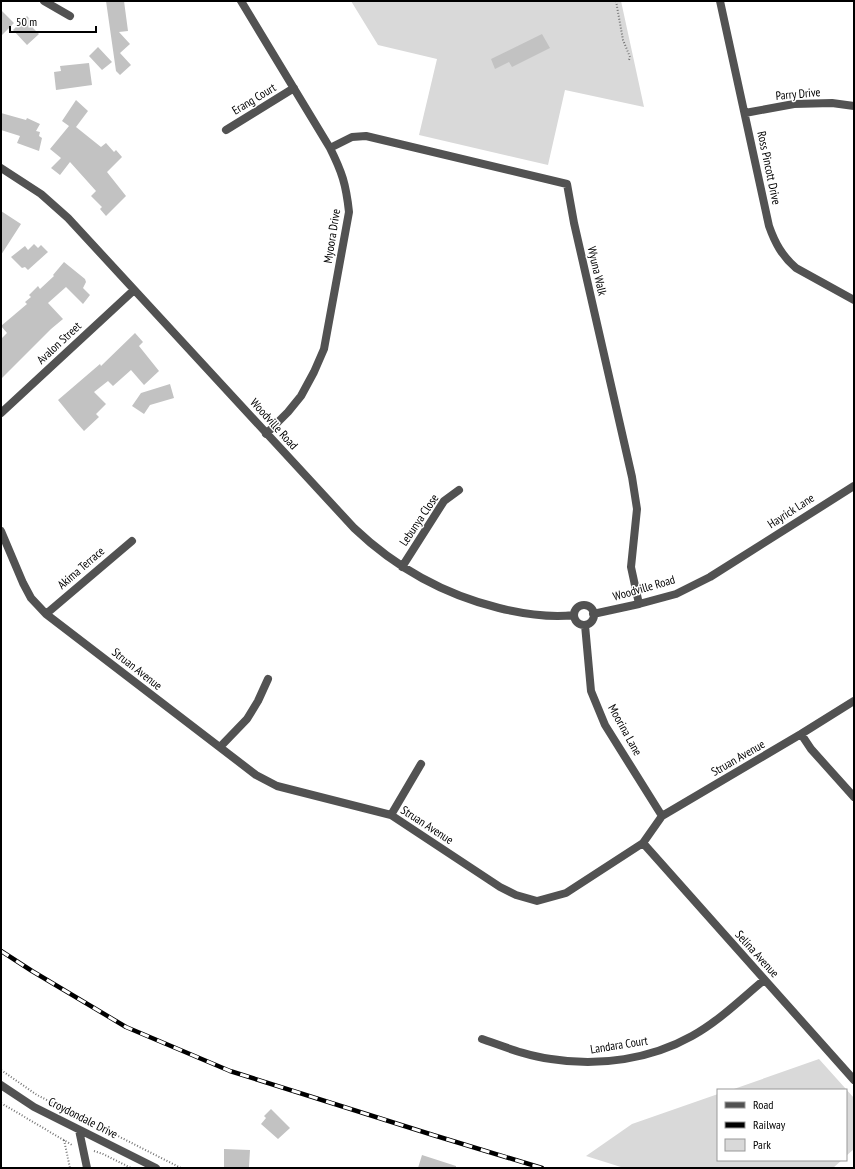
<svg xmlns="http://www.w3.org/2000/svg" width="855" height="1169" font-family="'PT Sans Narrow',sans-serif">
  <rect width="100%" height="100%" fill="#fff"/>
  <!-- green -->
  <path fill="#d9d9d9" d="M351 1H621L644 107 565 90 548 165 419 135 437 59 378 45Z
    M819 1059 854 1098V1149L846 1156V1090H731Z
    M718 1094V1160H842L833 1168H624L586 1156 632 1124Z"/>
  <!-- building -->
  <path fill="#c2c2c2" d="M106 1H124L128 31 119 32 130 44 120 53 131 65 120 75 116 71Z
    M1 10 14 23 1 36Z
    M27 16 35 25 33 28 39 34 27 45 13 30Z
    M542 34 550 48 512 67 509 62 495 69 491 59Z
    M98 47 112 62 102 70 89 56Z
    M89 63 92 85 56 90 54 72 61 71 60 66Z
    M76 100 88 111 76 127 101 147 106 143 114 152 116 150 122 157 107 172 126 196 106 216 100 209 102 207 91 196 96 191 70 162 60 175 51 168 61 158 50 149 69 126 62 121Z
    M1 113 26 120 27 118 40 124 36 131 40 132 39 136 42 138 39 151 17 143 20 136 1 130Z
    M1 211 21 224 1 255Z
    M34 244 38 248 41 245 48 252 28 270 25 267 22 268 11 257 25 246 28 250Z
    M64 262 85 279 86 282 83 288 90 295 83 304 66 287 48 303 63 319 51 329 1 379V339L7 333 1 326 27 304 25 302 31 297 29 295 38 286 40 289 54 276 53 275Z
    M135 333 143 342 139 346 159 371 144 385 131 370 113 386 108 381 94 392 106 404 96 414 99 417 84 431 76 422 58 400 100 364 101 366Z
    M170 384 174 398 150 405 144 414 132 406 141 393Z
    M271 1109 290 1128 278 1139 261 1124 266 1118 264 1116Z
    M224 1149 250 1150 249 1167 224 1168Z
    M422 1155 456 1166V1168H418Z"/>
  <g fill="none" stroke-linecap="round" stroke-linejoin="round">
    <!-- path -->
    <path stroke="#747474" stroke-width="2" stroke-dasharray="1 2" stroke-linecap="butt" d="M616 1 623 40 630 57 629 60
      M1 1070 37 1095 181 1168
      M1 1103 72 1145
      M64 1140 70 1168
      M94 1151 103 1154 131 1168"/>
    <!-- street -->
    <path stroke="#525252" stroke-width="8" d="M44 1 70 16
      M241 1 330 148C342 172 346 184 349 212L324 349 314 372 301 396 288 412 266 434
      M720 1 769 226C775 243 782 256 796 268L854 300
      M745 113 794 104 832 103 854 106
      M226 130 294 88
      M330 148 352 137 366 136 567 184 574 223 632 477 637 509 631 567 639 604
      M1 168 41 194 68 218 354 528C396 568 442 594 499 608 524 614 548 618 574 615
      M1 413 134 290
      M1 531 23 583 31 598 46 614 256 775 277 786 391 815 500 887 516 895 537 901 566 893 643 843 662 816 801 734 854 701
      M402 567 444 501 459 490
      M574 615a10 10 0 1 1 20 0a10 10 0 1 1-20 0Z
      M46 614 132 541
      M593 614 639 604 676 594 710 577 854 486
      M585 625 591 691 605 725 662 816
      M801 734 811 749 854 797
      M220 747 247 719 258 701 268 679
      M391 815 421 764
      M643 843 854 1080
      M482 1039C505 1047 527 1056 551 1059 599 1067 651 1059 692 1036 719 1021 741 999 764 980
      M1 1085 34 1107 156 1168
      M79 1130 87 1168"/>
    <defs>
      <path id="rail" d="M1 951 32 971 126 1027 230 1071 433 1135 542 1168"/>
    </defs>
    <!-- rail casing -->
    <use href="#rail" stroke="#000" stroke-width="4.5"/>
    <!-- rail -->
    <use href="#rail" stroke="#fff" stroke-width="3" stroke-dasharray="9" stroke-linecap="butt"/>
  </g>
  <g text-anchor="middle" stroke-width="3" stroke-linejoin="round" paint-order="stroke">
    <!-- street labels -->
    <g font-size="12" fill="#000" stroke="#fff">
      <text transform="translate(798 94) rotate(-5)" y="4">Parry Drive</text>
      <text transform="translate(254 99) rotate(-31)" y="4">Erang Court</text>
      <text transform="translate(769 168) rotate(78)" y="4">Ross Pincott Drive</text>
      <text transform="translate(332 236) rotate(-81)" y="4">Myoora Drive</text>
      <text transform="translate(597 271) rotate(77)" y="4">Wyuna Walk</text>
      <text transform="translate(59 343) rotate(-43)" y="4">Avalon Street</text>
      <text transform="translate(274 424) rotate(48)" y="4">Woodville Road</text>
      <text transform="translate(791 511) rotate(-33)" y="4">Hayrick Lane</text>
      <text transform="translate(419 520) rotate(-56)" y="4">Lebunya Close</text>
      <text transform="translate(81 568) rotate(-41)" y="4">Akima Terrace</text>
      <text transform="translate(644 588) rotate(-16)" y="4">Woodville Road</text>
      <text transform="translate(137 669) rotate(38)" y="4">Struan Avenue</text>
      <text transform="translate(625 730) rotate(61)" y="4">Moorina Lane</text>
      <text transform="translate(738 758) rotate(-30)" y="4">Struan Avenue</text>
      <text transform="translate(427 825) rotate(33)" y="4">Struan Avenue</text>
      <text transform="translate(757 954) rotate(48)" y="4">Selina Avenue</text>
      <text transform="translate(619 1045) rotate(-9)" y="4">Landara Court</text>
      <text transform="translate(83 1118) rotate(27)" y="4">Croydondale Drive</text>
    </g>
  </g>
  <!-- border -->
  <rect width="855" height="1169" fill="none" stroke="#000000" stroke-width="4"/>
  <!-- legend -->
  <rect x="717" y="1089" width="130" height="72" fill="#ffffff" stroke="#999999"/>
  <rect x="725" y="1102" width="20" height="6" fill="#525252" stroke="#999999"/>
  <text x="753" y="1109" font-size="12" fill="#000000">Road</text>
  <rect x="725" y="1122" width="20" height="6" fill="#000000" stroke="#999999"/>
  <text x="753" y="1129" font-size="12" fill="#000000">Railway</text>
  <rect x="725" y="1139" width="20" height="12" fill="#d9d9d9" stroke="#999999"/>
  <text x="753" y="1149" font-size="12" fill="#000000">Park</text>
  <!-- scale -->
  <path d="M10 26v6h86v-6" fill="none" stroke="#000000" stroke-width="2"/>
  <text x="16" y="26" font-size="12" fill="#000000" stroke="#ffffff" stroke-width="3" paint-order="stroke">50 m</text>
</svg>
